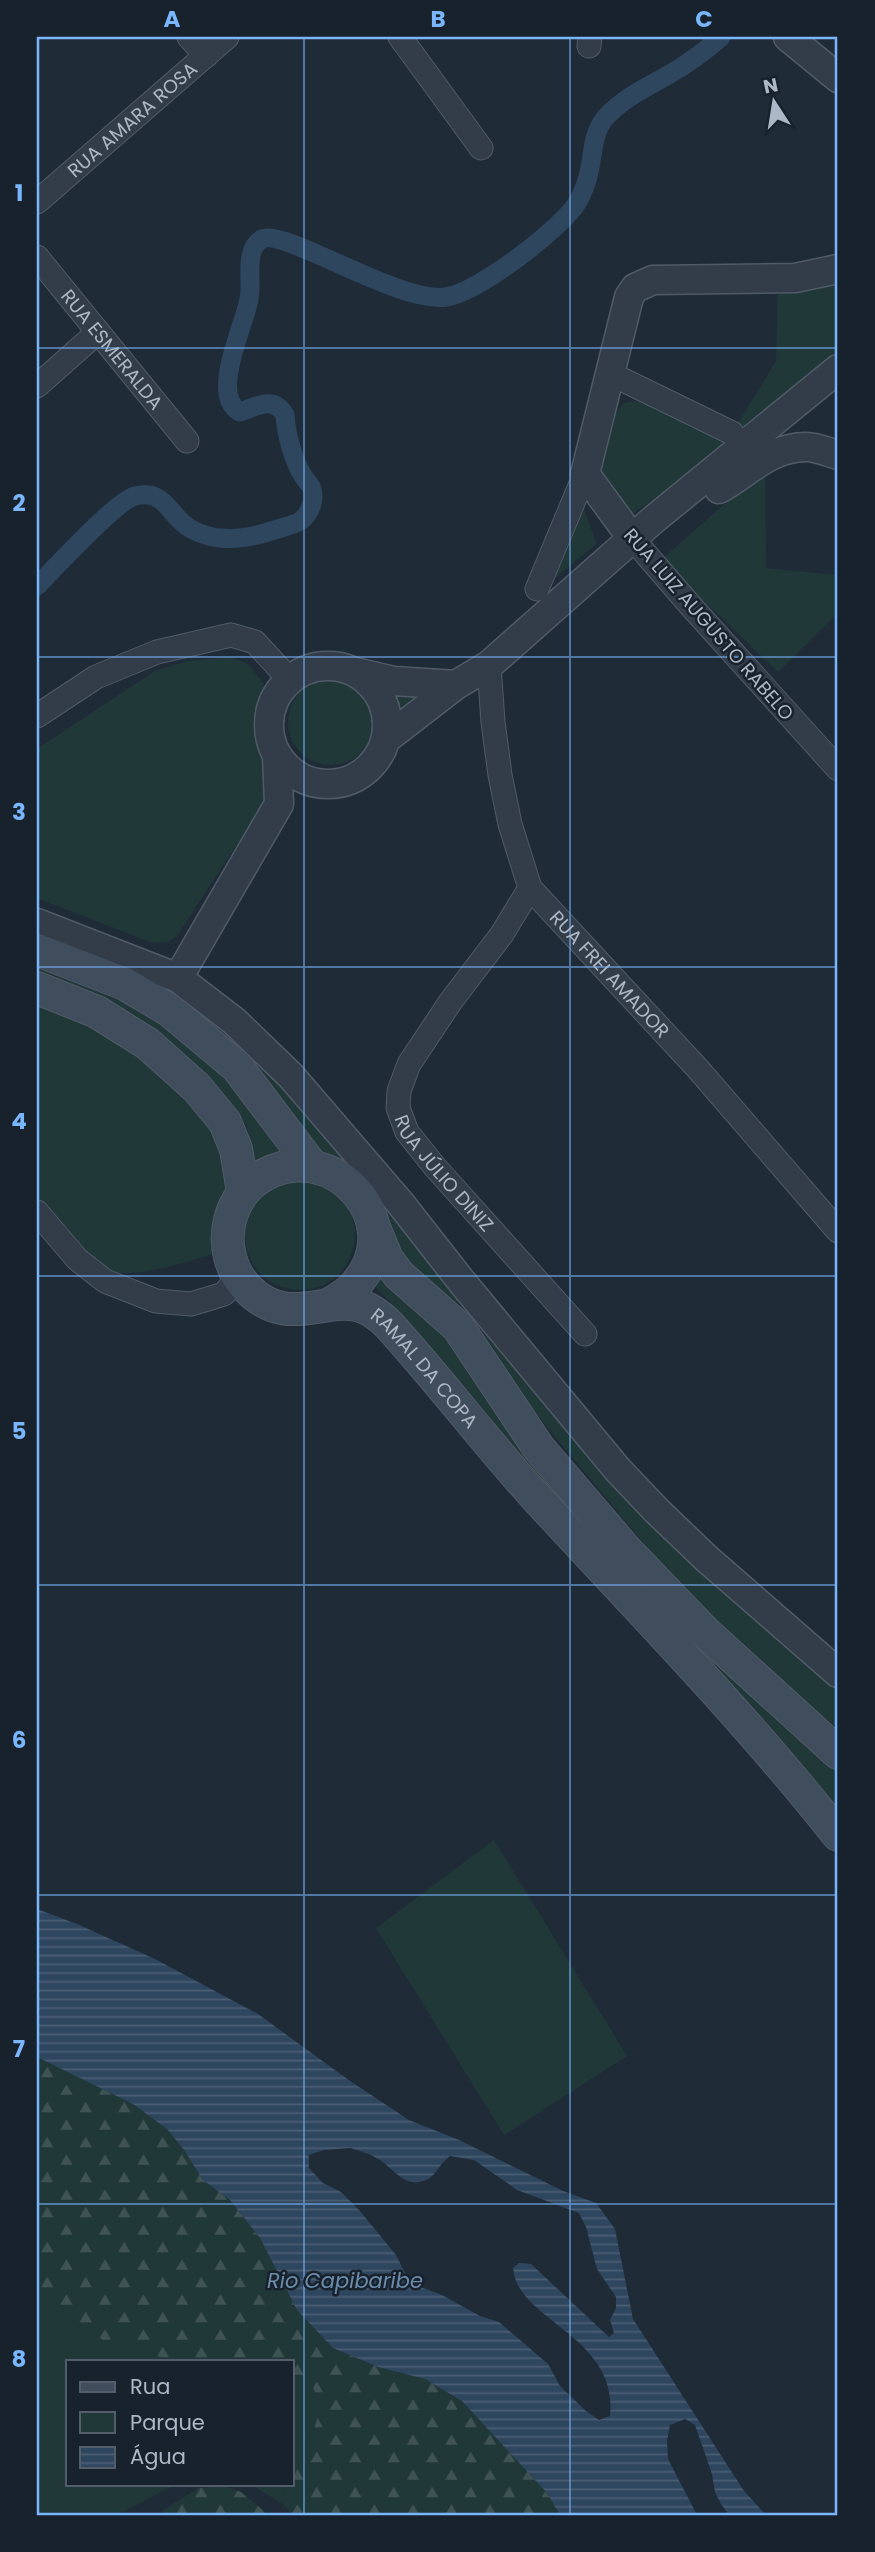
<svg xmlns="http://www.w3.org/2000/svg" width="875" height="2552" font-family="Poppins,sans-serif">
  <defs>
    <pattern id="forest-firs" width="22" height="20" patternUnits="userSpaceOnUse" patternTransform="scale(1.75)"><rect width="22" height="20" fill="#213839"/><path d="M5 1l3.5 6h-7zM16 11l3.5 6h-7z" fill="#3f5354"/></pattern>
    <pattern id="water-rules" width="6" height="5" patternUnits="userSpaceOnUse" patternTransform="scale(1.75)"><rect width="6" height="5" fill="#2f465f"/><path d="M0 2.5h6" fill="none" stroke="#4a5f74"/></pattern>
  </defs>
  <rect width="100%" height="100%" fill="#1f2c38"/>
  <!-- green -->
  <path fill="#213839" d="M838 276V355L747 431 737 425 776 361 778 283Z
    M642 400 732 443 627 518 597 471 614 415 624 403Z
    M765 468 766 568 838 575V613L778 672 661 560Z
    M581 501 596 542 595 545 541 590Z
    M231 657 248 664 264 684 256 730 269 778 264 803 177 936 168 942 153 943 37 898V749L155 671 187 661Z
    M288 722a43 43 0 1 1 86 0a43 43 0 1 1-86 0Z
    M372 683 450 687 389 734C390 713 385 699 372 683Z
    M37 932 154 976 216 1018 293 1086 477 1301 838 1686V1729L759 1665 651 1552 533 1410 468 1309 418 1277 316 1159 285 1114Z
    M37 963 125 999 192 1045 234 1087 282 1154 251 1163 247 1126 209 1077 157 1029 105 1001 37 973Z
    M37 1000 66 1009 167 1072 222 1138 232 1175 226 1189 216 1253C193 1260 132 1280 109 1271 78 1258 57 1224 37 1198Z
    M245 1235a55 55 0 1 1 110 0a55 55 0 1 1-110 0Z
    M377 1276 430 1311 781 1720 838 1770V1816L726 1683 476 1407 415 1329 376 1287Z
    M494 1840 627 2056 504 2135 376 1928Z
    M37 2302 103 2340 146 2351 168 2361H68V2484H177L117 2515H37Z
    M292 2379H307C330 2406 314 2438 292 2460Z
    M250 2484H285L283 2504Z"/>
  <!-- forest -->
  <path fill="url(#forest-firs)" d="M37 2057 133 2104 167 2129 184 2150 203 2180 230 2200 260 2238 297 2310 333 2348 378 2367 425 2379 462 2401 547 2493 560 2515H293L283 2504 285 2484H292V2460C314 2438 330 2406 307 2379H292V2361H168L146 2351 103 2340 37 2302Z
    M224 2486 241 2492 269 2515H165L162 2511 199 2488Z"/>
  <!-- water -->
  <path fill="url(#water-rules)" fill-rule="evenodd" d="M37 1909 77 1924 155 1959 258 2014 350 2081 409 2120 459 2140 563 2191 596 2203 615 2229 633 2319 744 2491 766 2515H729L721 2504 715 2492 712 2474 695 2425 685 2419 670 2425 667 2441 668 2459 697 2515H560L547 2493 462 2401 425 2379 378 2367 333 2348 297 2310 260 2238 230 2200 203 2180 184 2150 167 2129 133 2104 37 2057ZM350 2148C360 2151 371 2154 380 2160 396 2171 406 2190 428 2179 435 2176 441 2162 450 2156L474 2160 517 2190 579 2213 586 2227 597 2269 616 2297V2308L610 2320 614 2333 609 2337 531 2264 519 2263 513 2268C517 2321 619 2336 610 2416L599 2420 586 2411 560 2386 548 2364 499 2322 480 2316 442 2295 415 2285 406 2275 396 2255 360 2211 341 2192 323 2183 309 2168V2155L324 2150Z"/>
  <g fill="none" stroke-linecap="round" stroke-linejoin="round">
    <!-- canal -->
    <path stroke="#2f465f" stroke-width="19" d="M37 586C55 568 116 501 135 496 166 488 169 517 191 529 198 533 212 538 221 538 245 541 271 531 294 524 307 520 316 503 312 489 311 485 305 480 303 476 293 459 286 434 285 415 273 395 256 407 240 412 209 396 245 324 249 299 253 282 243 249 262 239 284 228 399 304 446 297 477 293 561 229 577 203 581 197 584 189 586 183 594 162 590 136 605 118 623 98 647 87 670 74 689 63 705 51 721 37"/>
    <defs>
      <g id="minor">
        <path d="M189 37 206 56"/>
        <path d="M400 37 481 148"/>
        <path d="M589 46 590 37"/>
        <path id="s1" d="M37 202 227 37"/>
        <path id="s2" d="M37 257 187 441"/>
        <path d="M611 374 732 433"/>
        <path d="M37 386 98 332"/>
        <path d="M632 538 690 605 838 769"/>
        <path d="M537 589 585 474"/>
        <path id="s3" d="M489 665 493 722 500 775 510 824 530 888 698 1069 838 1231"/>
        <path d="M37 716 96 677 157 652 231 635 255 642 290 680"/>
        <path id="s4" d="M530 888 502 934 451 1001 409 1064 399 1091 398 1108 407 1132 435 1167 585 1334"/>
        <path d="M37 1212 77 1259 105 1281 156 1301 191 1304 224 1294 232 1284 235 1271"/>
      </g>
      <path id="tertiary" d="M788 37 838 78
        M719 489C748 473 770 447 806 447 816 447 828 452 838 455
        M632 538 585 474 629 297 635 288 653 280 795 278 838 269
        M269 725a59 59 0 1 1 118 0a59 59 0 1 1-118 0Z
        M355 672 394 681 456 685
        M386 739 456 685 489 665 653 520 838 369
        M37 923 178 978 234 1021 291 1076 401 1204 462 1282 618 1470 657 1511 706 1558 838 1673
        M178 978 279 804 277 755"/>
      <g id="secondary">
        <path d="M37 950 125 984 169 1010 237 1067 312 1166"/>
        <path d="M37 988 97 1012 148 1044 197 1088 225 1122 236 1149 243 1192"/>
        <path d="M373 1225 387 1259 399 1275 458 1327 538 1447 627 1551 705 1632 838 1753"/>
        <path id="s5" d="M328 1305C339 1299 349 1293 357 1283 409 1222 334 1137 264 1175 247 1184 235 1201 230 1220 224 1244 230 1271 248 1289 291 1332 330 1290 368 1309 376 1313 383 1319 389 1325 439 1380 484 1440 534 1495 637 1607 744 1716 838 1835"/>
      </g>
    </defs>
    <!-- minor casing -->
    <use href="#minor" stroke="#505b67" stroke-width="25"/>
    <!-- tertiary casing -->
    <use href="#tertiary" stroke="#505b67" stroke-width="31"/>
    <!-- secondary casing -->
    <use href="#secondary" stroke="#505b67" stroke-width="34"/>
    <!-- minor -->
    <use href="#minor" stroke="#323d49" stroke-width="23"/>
    <!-- tertiary -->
    <use href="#tertiary" stroke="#323d49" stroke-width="28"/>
    <!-- secondary -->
    <use href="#secondary" stroke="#404d5c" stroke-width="32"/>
  </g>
  <!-- grid -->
  <path fill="none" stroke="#79b6fe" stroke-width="2" stroke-opacity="0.55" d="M304 37V2515M570 37V2515M37 348H838M37 657H838M37 967H838M37 1276H838M37 1585H838M37 1895H838M37 2204H838"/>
  <g text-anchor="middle" stroke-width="5" stroke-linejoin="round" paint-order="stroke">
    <!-- street labels -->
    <g font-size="19" fill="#adb8c6" stroke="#18222d">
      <text dy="7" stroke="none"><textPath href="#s1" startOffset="126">RUA AMARA ROSA</textPath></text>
      <text dy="7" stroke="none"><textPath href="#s2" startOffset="119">RUA ESMERALDA</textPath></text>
      <text transform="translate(709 624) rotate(49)" y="7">RUA LUIZ AUGUSTO RABELO</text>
      <text dy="7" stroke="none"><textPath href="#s3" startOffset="345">RUA FREI AMADOR</textPath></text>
      <text dy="7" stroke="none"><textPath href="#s4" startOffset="340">RUA JÚLIO DINIZ</textPath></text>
      <text dy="7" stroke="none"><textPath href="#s5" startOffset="579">RAMAL DA COPA</textPath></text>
    </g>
    <!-- water labels -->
    <g font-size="21" font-style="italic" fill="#6b8bab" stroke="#18222d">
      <text x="345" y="2288">Rio Capibaribe</text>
    </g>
  </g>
  <!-- border -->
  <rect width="875" height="2552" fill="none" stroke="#18222d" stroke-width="77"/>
  <!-- legend -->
  <rect x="66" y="2360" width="228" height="126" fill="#18222d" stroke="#545e6a" stroke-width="2"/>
  <rect x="80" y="2382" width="35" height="10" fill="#404d5c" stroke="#545e6a" stroke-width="2"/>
  <text x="130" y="2394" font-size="21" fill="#adb8c6">Rua</text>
  <rect x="80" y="2412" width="35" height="21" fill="#213839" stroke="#545e6a" stroke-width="2"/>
  <text x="130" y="2430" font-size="21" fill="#adb8c6">Parque</text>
  <rect x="80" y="2447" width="35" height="21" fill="url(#water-rules)" stroke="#545e6a" stroke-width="2"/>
  <text x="130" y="2464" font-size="21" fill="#adb8c6">Água</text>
  <!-- north arrow -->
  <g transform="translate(774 102) rotate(348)" stroke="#18222d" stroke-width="5" paint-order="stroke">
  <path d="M0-5L12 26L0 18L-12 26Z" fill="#adb8c6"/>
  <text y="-10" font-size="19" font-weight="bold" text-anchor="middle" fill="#adb8c6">N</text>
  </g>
  <rect x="38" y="38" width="798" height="2476" fill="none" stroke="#79b6fe" stroke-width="2.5"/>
  <g font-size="23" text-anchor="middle" font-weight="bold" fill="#79b6fe">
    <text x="172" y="27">A</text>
    <text x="438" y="27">B</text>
    <text x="704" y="27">C</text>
    <text x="19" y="201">1</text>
    <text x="19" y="511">2</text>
    <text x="19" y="820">3</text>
    <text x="19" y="1129">4</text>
    <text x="19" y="1439">5</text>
    <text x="19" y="1748">6</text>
    <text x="19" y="2057">7</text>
    <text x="19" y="2367">8</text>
  </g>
</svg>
